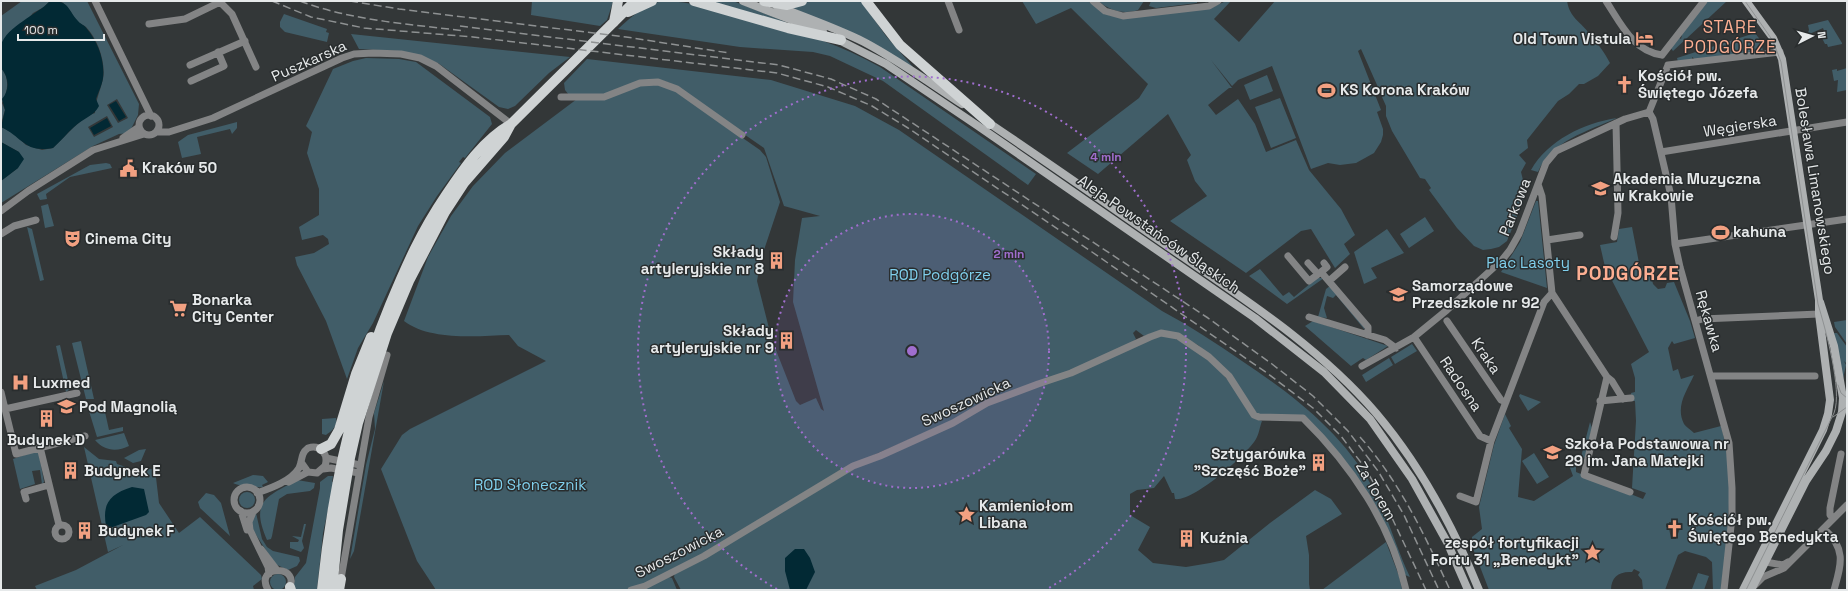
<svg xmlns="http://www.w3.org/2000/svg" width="1848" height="591" font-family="'Space Grotesk',sans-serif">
  <rect width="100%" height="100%" fill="#333738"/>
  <!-- green -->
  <path fill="#415d68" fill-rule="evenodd" d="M22 1H50L44 7 33 13 1 50V16Z
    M60 1H87L139 104 138 115 129 133 119 134 93 146 1 203V181L18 168 19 152 1 142V127L13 133 26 145 42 150 53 148 74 127 87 116 95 113C96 98 100 92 103 79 106 63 98 39 86 27 84 25 80 24 78 22 71 15 70 6 60 1ZM117 99 128 118 118 123 107 105ZM107 116 113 127 94 137 88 127Z
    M532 1H613V2L607 20 600 26 531 15Z
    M663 1C691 1 716 10 743 17 791 30 837 42 880 67L1036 174 1028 185 883 81 830 56 813 52 740 47 618 29C631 17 645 4 663 1Z
    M707 1H733L786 22 785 23Z
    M808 1H861L886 36 914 68 791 7Z
    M1022 1H1088L1102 12 1111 16 1211 8 1226 1H1231L1214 19 1239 42 1275 1H1567C1570 18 1579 20 1588 32 1596 42 1604 51 1610 63L1598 76 1584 84H1579L1569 94 1558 101 1527 140 1528 148 1519 155 1526 163 1521 172 1525 188 1522 204 1507 241 1499 247 1491 249 1483 250 1474 246 1457 228 1429 190 1431 188 1425 179 1420 178 1392 131 1386 116V106L1382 97 1384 95 1381 94 1361 49 1358 51 1381 110 1377 112 1383 129V135L1381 142 1374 153 1356 163 1340 165 1328 163 1311 169 1272 66 1238 80 1232 86 1211 60 1232 88H1229L1208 105 1216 115 1238 99 1255 124 1266 152 1296 140 1309 170 1341 209 1355 235 1344 244 1350 254 1335 268 1311 229 1301 231 1246 273 1170 221 1207 196 1195 181 1187 160 1191 155 1168 114 1098 174 1067 153 1139 98 1148 84 1071 8 1036 24Z
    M1098 1H1144L1138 10C1123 15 1109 10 1098 1Z
    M1151 1H1197V3L1156 8 1149 6Z
    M1707 1H1727L1673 51 1670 47 1678 37 1681 39 1682 35 1680 34Z
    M284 14 327 29 326 32 329 33 327 42 285 32 280 27V22Z
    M1828 20 1842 43V44L1828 47 1827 44H1825L1822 38 1826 36 1823 28 1807 35 1809 30 1808 25Z
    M1755 33 1761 41 1763 51 1696 60 1692 57V59L1678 62 1677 58Z
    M351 34 570 57 549 73 515 106 508 109 499 107 438 63 398 51 359 49Z
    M366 58 399 59 416 62 490 117 492 124 465 158 463 157 459 162 461 163 437 196 418 226 373 323 358 348 347 379 326 321 297 265 295 257 314 253 329 244 328 239 323 235 302 240 299 227 319 215V189L307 153 312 132 306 126 333 69 353 61Z
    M587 59 771 80 855 106 899 130 1162 311C1190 326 1216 343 1242 361 1293 395 1342 432 1373 488 1388 516 1396 548 1410 577L1405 575C1386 514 1349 460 1304 416L1257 414 1229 373 1198 345 1173 332H1157L1144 336 1136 330 1133 333 1136 339 1132 342 1069 373 1025 387 988 402 949 422 844 468 703 554 649 582 624 590H436L417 561 381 469 402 435 410 429 546 361 518 346 509 335C478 336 430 341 404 321L428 257 451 216 473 186 505 153 577 99 607 98 642 85 660 84 675 91 760 150 766 157 780 202 761 259 757 281 772 340 796 401 800 405 816 398 821 409 824 411 793 302 795 260 802 218 820 216 784 206 764 148 670 83C644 72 630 89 607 95 599 97 577 97 569 95L565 90 564 83Z
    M1846 62H1847V90L1837 92 1838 80 1834 81 1832 70 1837 69V71L1847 68Z
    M1 68C10 78 8 92 2 103L5 110 1 124Z
    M1267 75 1273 91 1250 100 1244 85Z
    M1280 98 1296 138 1271 148 1255 107Z
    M1617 118C1588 131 1551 141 1538 172L1531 170C1548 140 1584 123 1617 118Z
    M237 122V128L232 134 230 129 197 137 201 154 182 158 178 142 188 135Z
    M106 163 110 164 112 168 70 177 46 194 47 199 40 200 37 194 90 165Z
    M1536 201H1538L1547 288 1501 272 1520 242Z
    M48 204 54 226 45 228 41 206Z
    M1425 217 1434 231 1409 248 1400 234Z
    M27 227 32 229 44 280 40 281Z
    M1632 227 1640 268 1649 267 1653 284 1658 289 1665 288 1667 283 1674 282 1690 321 1695 338 1674 344 1672 341 1668 348 1673 371 1678 369 1681 379 1694 375C1687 391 1675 406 1684 424 1686 427 1691 430 1694 433L1721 426C1736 479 1727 536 1721 590H1713L1712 562 1706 557 1685 551 1678 555 1665 590H1643L1642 580 1638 575 1640 572 1634 569 1632 572C1619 571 1611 577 1611 590H1489L1472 546V537L1482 529 1479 507 1494 445 1505 414 1511 426 1509 428 1522 449 1518 497 1534 501 1573 476 1569 465 1581 457 1590 422 1592 428 1585 457 1576 464V472L1643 499 1646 493 1632 488 1636 421 1635 401H1632L1631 393 1635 392V378L1631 364 1649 352 1605 267 1600 245 1617 242 1619 229ZM1669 522 1682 523 1676 539H1671L1669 528 1666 527V524H1669Z
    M1387 229 1404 253 1371 268 1377 278 1364 284 1354 252Z
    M1260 269 1283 296 1289 292 1294 297 1317 278H1324L1287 304 1249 276Z
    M1330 286 1365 328 1364 329 1336 295 1333 298 1327 296 1324 308 1327 318 1318 317 1326 289Z
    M1847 320V344L1835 327 1834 322Z
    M1313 321 1388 346 1366 360 1363 358 1351 366 1305 326Z
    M1834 333H1837L1847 347V361L1846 363 1844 361 1846 365 1843 379Z
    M1166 335C1210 350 1232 385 1259 420L1262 421C1260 426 1259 434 1256 439 1247 455 1193 502 1175 499L1174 493H1172L1164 476 1154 488 1137 490 1130 494V515L1150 527 1138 550 1153 563 1186 567 1210 563 1224 560 1270 523 1315 490 1331 499 1342 514 1306 536 1309 555V584L1310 590H681L674 577 675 572 833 479 986 406 1155 337Z
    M81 341 94 399H86L72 343Z
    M1412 344 1417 351 1395 364 1391 357Z
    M60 345 70 389 66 392 56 346Z
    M1389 358 1393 365 1366 382 1362 375Z
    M384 381 354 551 350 559 366 465 375 429 374 413Z
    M1520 394 1541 402 1528 411 1519 396Z
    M103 403 109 430 123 427V431L97 437 88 408 90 406Z
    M336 418C338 426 332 431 326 435L322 434V419Z
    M124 433 129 446C117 452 104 451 95 440Z
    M84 447 99 459 116 461 117 464 132 469H155L159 503 179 533 200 517 261 575 262 579 253 586 254 590H37L35 586 76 570 123 545 108 552Z
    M146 449 141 461 133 463 124 458 139 450Z
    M36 451 39 454 44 482 42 484 40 470 32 471 35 484 20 489 13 459Z
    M1534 453 1549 477 1537 484 1522 461Z
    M253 475 263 476 268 482 262 485 263 487C257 488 238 486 233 483Z
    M328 476H333L332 482H334L323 533 317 590H293L295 577 306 563 320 488V482Z
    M297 480 315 483 314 488 310 491 287 494 279 499 272 536 271 539 267 540C250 501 266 497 297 480Z
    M239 500a8 8 0 1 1 16 0a8 8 0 1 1-16 0Z
    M206 493 214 495 221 503 230 536 200 508 198 502Z
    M256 513 262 539 267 547 273 551 299 557 300 561 297 566 288 570 275 564 251 527V520Z
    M304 524H306L302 541 304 548 301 552 290 548V542H298L299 540 292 536 301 537Z
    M1386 542 1399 576 1402 589 1322 590Z
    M1698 573 1709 576 1704 590 1692 589Z
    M270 582a8 8 0 1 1 16 0a8 8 0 1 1-16 0Z
    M669 577 672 578 677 590H636Z"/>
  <!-- water -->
  <path fill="#022934" d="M50 1C70 1 67 9 78 21 80 24 85 25 87 29 98 42 105 61 103 78 102 85 98 93 96 99L99 106C94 116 82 119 74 127 67 133 61 141 53 148 24 153 24 138 1 127L5 110 2 99C10 90 9 77 1 68 1 61 0 52 1 45 7 26 37 15 50 1Z
    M116 101 126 117 119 121 109 105Z
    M107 118 111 126 94 135 90 128Z
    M1 142 19 152 24 159 18 168 1 181Z
    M132 487 144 489 149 512 146 515 110 528 106 526C102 503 110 494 132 487Z
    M795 549H804L810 558 815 572 806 590H790L785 571V558Z"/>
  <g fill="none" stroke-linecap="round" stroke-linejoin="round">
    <!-- street -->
    <path stroke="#838485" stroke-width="7" d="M95 1 151 116
      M219 1 232 14 256 67
      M948 1 959 30
      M1093 1 1105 11 1123 16 1209 6 1218 1
      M1606 1C1621 24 1633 51 1662 55
      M149 24 185 19 220 2
      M1662 55 1704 1
      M190 65 245 41
      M1668 65 1780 52
      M191 81 224 66 218 52
      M561 97H604L640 83 658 82 677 89 742 135
      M1649 112 1653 119 1671 196 1675 244 1680 267 1729 443 1732 488V517L1724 590
      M1649 112 1668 65
      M139 125a10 10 0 1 1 20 0a10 10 0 1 1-20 0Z
      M156 132H169L213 118 342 58 354 54 373 53 401 54 420 58 436 66 511 124
      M123 138 139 127
      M1661 152 1847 122
      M1538 184 1542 196 1552 293 1607 377 1584 475 1630 492
      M1 211 28 191 93 150 144 134
      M1 234 14 226 36 220
      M1614 237 1618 213 1616 123
      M1547 240 1580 235
      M1675 244 1847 219
      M1288 256 1309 281 1321 272 1368 327V335
      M1308 263 1318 274
      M1321 272 1327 267 1324 263
      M1329 281 1345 267
      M1309 317 1385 340 1396 348
      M1447 321 1501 400 1506 402
      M1696 321 1702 319 1819 314 1822 312
      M1414 337 1480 436 1491 441
      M1362 366 1414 337 1447 310 1502 260 1510 250 1519 234 1546 163 1556 151 1625 119 1649 112
      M1711 376H1815
      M1607 377 1612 381 1623 399
      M1 392 5 409 77 393
      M1600 401 1631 398
      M5 409 16 454 85 436
      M40 447 59 525
      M326 458 360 465
      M323 469 331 468 359 473
      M289 482 308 472
      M234 500a13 13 0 1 1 26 0a13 13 0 1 1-26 0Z
      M257 493C271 488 291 481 299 468 303 460 300 454 308 448 320 444 329 454 325 466L317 473 308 472 301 462
      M1460 496 1476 502 1491 441 1544 302 1552 293
      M26 499 24 492 49 485
      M241 511 247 530
      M253 512 249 522 250 530 268 567 269 574
      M1833 519 1830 515V508L1841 454
      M55 532a7 7 0 1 1 14 0a7 7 0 1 1-14 0Z
      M1824 529C1847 549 1841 565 1834 590
      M261 549 277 570
      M1760 561 1783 565 1788 562
      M341 579 369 417 387 355
      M1755 585 1763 577 1784 568 1847 505
      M268 590C253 563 304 565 288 590
      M631 590 645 586 704 556 853 466 880 456 953 423 987 403 1038 384 1071 373 1150 337 1161 333 1178 336 1209 357 1229 376 1254 415 1259 417 1303 418C1351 465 1391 524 1406 590"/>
    <!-- secondary -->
    <path stroke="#aeb1b2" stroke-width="8" d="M743 1 823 32
      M777 6C806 18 836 28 864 42 898 60 930 83 962 104
      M835 38 886 64 978 126 1255 318 1324 372 1370 419 1412 479 1447 542 1468 590
      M986 121C1050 164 1113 208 1176 252 1247 301 1319 347 1376 413 1421 466 1453 526 1479 590
      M1743 590 1823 430 1828 414 1830 400 1819 314V300L1782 59 1773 38 1746 1
      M1751 590 1806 481 1826 451 1836 431 1842 412 1843 398 1834 346 1820 302"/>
    <!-- primary -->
    <path stroke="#cfd3d4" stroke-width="10" d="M694 1 788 28 841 40
      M764 1 787 5 802 1
      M866 1 900 45 990 124
      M628 12 652 1
      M614 22 618 1
      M321 449 331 444 339 430 356 374 371 337
      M290 587 291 590
      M322 590C332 491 352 397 390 305 407 264 421 232 446 195 464 168 483 140 511 124
      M332 590 338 530 350 458 358 423 387 333 409 281 445 212 464 183 504 137 511 124 635 1
      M339 590 341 579"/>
    <!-- tram -->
    <path stroke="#8e9192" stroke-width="1" d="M1745 1 1773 41 1781 62 1818 304C1825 328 1843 390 1834 413L1746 590
      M1838 385 1841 393 1847 398
      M1833 417 1847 407"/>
    <!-- rail -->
    <path stroke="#8e9192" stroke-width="1.5" stroke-dasharray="8 4" stroke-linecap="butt" d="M272 1 311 17 364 28 473 37 777 73 828 87 872 106 908 128 1092 252 1267 373 1313 408 1341 436 1365 468 1384 501 1426 590
      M300 1C353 21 410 24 465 31
      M350 1 399 9 626 37 729 53
      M460 26 779 65 831 79 876 99 1208 318 1272 364 1313 396 1348 431 1378 471 1404 515 1439 590
      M1360 437C1400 482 1425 536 1450 590"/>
  </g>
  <!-- distance rings -->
  <circle cx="912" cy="351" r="137" fill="#a06ece" fill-opacity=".12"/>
  <g fill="none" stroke="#a06ece" stroke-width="2" stroke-dasharray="2 4">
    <circle cx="912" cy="351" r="137"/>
    <path d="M777 589A274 274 0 1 1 1047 589"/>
  </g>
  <!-- icons -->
  <defs>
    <symbol id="hotel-bare" viewBox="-9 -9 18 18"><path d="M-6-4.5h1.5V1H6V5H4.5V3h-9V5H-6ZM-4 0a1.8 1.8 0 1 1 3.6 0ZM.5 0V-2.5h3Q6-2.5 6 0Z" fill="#f2a081" stroke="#292d2e" stroke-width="2.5" paint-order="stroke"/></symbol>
    <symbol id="church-bare" viewBox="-9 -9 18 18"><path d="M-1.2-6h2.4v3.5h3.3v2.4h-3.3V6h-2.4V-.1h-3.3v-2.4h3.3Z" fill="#f2a081" stroke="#292d2e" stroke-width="2.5" paint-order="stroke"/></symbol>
    <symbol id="stadium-bare" viewBox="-9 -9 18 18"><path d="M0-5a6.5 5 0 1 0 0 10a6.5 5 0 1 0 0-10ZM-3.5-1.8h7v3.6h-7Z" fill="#f2a081" stroke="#292d2e" stroke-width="2.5" paint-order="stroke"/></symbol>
    <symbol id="civic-bare" viewBox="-9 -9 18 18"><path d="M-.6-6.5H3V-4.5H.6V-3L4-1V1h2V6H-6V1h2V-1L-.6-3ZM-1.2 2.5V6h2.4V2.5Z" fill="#f2a081" stroke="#292d2e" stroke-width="2.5" paint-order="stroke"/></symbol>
    <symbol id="school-bare" viewBox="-9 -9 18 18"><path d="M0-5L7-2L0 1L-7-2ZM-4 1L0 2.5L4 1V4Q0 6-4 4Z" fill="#f2a081" stroke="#292d2e" stroke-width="2.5" paint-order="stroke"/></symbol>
    <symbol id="theatre-bare" viewBox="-9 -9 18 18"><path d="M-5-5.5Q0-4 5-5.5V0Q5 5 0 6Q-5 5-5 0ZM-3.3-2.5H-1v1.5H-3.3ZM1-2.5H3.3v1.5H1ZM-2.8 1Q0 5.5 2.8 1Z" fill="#f2a081" stroke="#292d2e" stroke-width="2.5" paint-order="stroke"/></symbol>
    <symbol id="building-bare" viewBox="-9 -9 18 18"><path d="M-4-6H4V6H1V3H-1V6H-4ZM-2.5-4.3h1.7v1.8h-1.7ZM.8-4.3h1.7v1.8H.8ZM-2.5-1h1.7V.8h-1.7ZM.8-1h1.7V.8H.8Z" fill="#f2a081" stroke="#292d2e" stroke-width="2.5" paint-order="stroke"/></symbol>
    <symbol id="supermarket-bare" viewBox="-9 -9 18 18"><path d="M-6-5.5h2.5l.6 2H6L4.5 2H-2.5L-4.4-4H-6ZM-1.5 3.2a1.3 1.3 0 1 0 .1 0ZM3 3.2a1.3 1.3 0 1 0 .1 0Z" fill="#f2a081" stroke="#292d2e" stroke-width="2.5" paint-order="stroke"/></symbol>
    <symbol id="hospital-bare" viewBox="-9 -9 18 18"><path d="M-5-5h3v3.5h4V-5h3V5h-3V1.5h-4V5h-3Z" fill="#f2a081" stroke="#292d2e" stroke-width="2.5" paint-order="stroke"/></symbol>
    <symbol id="sight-bare" viewBox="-9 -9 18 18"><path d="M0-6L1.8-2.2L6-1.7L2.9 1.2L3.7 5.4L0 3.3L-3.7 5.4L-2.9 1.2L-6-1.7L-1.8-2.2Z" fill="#f2a081" stroke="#292d2e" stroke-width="2.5" paint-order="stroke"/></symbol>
  </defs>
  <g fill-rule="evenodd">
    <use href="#hotel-bare" x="1632" y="26" width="25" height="25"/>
    <use href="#church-bare" x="1612" y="72" width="25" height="25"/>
    <use href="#stadium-bare" x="1314" y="78" width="25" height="25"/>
    <use href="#civic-bare" x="116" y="156" width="25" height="25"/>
    <use href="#school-bare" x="1588" y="176" width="25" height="25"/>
    <use href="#stadium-bare" x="1708" y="220" width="25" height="25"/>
    <use href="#theatre-bare" x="60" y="226" width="25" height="25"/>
    <use href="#building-bare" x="764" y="248" width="25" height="25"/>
    <use href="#school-bare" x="1386" y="282" width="25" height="25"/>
    <use href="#supermarket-bare" x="166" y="296" width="25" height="25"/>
    <use href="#building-bare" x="774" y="328" width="25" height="25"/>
    <use href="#hospital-bare" x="8" y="370" width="25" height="25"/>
    <use href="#school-bare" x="54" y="394" width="25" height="25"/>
    <use href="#building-bare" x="34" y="406" width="25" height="25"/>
    <use href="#school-bare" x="1540" y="440" width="25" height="25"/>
    <use href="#building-bare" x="1306" y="450" width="25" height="25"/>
    <use href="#building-bare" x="58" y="458" width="25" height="25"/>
    <use href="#sight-bare" x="954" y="502" width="25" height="25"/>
    <use href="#church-bare" x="1662" y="516" width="25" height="25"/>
    <use href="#building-bare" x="72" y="518" width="25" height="25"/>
    <use href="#building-bare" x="1174" y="526" width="25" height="25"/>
    <use href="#sight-bare" x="1580" y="540" width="25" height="25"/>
  </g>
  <g text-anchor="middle" stroke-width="3" stroke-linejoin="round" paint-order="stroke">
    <!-- poi labels -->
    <g font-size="15" font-weight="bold" fill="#e6e9ea" stroke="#292d2e" text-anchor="start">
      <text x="1631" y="44" text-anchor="end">Old Town Vistula</text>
      <text x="1638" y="81">Kościół pw.<tspan x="1638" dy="17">Świętego Józefa</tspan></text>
      <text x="1340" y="95">KS Korona Kraków</text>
      <text x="142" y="173">Kraków 50</text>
      <text x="1613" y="184">Akademia Muzyczna<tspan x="1613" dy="17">w Krakowie</tspan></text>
      <text x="1733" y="237">kahuna</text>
      <text x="85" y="244">Cinema City</text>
      <text x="764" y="257" text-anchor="end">Składy<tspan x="764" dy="17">artyleryjskie nr 8</tspan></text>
      <text x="1412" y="291">Samorządowe<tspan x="1412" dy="17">Przedszkole nr 92</tspan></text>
      <text x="192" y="305">Bonarka<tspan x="192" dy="17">City Center</tspan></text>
      <text x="774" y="336" text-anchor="end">Składy<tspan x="774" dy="17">artyleryjskie nr 9</tspan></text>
      <text x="33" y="388">Luxmed</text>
      <text x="79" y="412">Pod Magnolią</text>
      <text x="46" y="445" text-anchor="middle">Budynek D</text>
      <text x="1565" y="449">Szkoła Podstawowa nr<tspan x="1565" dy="17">29 im. Jana Matejki</tspan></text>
      <text x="1306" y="459" text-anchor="end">Sztygarówka<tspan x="1306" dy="17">"Szczęść Boże"</tspan></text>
      <text x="84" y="476">Budynek E</text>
      <text x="979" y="511">Kamieniołom<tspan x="979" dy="17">Libana</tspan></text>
      <text x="1688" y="525">Kościół pw.<tspan x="1688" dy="17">Świętego Benedykta</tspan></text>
      <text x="98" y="536">Budynek F</text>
      <text x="1200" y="543">Kuźnia</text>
      <text x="1579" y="548" text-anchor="end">zespół fortyfikacji<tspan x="1579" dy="17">Fortu 31 „Benedykt”</tspan></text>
    </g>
    <!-- street labels -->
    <g font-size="15" fill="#e6e9ea" stroke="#292d2e">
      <text transform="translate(309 61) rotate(-24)" y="5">Puszkarska</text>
      <text transform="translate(1740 126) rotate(-9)" y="5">Węgierska</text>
      <text transform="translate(1815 181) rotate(81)" y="5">Bolesława Limanowskiego</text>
      <text transform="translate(1515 207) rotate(-68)" y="5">Parkowa</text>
      <text transform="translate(1159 234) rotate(35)" y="5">Aleja Powstańców Śląskich</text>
      <text transform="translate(1709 321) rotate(74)" y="5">Rękawka</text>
      <text transform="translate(1486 356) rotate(56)" y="5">Kraka</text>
      <text transform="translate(1461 384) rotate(56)" y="5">Radosna</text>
      <text transform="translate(966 402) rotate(-25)" y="5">Swoszowicka</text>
      <text transform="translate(1376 491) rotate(60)" y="5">Za Torem</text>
      <text transform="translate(679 552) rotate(-27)" y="5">Swoszowicka</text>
    </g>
    <!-- park labels -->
    <g font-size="15" fill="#80d0ed" stroke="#292d2e">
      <text x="1528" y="268">Plac Lasoty</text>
      <text x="940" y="280">ROD Podgórze</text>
      <text x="530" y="490">ROD Słonecznik</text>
    </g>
    <!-- quarter labels -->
    <g font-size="17" letter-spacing="1" fill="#fcae92" stroke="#292d2e">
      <text x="1730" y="33">STARE<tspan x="1730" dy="20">PODGÓRZE</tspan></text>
    </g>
    <!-- district labels -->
    <g font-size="19" font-weight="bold" letter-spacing="1" fill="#fcae92" stroke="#292d2e">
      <text x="1628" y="280">PODGÓRZE</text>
    </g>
  </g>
  <circle cx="912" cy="351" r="6" fill="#a06ece" stroke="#292d2e" stroke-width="2"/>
  <g font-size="12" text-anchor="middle" font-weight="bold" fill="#a06ece" stroke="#292d2e" stroke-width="3" stroke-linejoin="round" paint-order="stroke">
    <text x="1106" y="161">4 min</text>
    <text x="1009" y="258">2 min</text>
  </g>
  <!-- border -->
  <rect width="1848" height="591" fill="none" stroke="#e6e9ea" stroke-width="4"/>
  <!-- north arrow -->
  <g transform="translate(1812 36) rotate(84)" stroke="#292d2e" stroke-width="3" paint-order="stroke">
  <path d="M0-3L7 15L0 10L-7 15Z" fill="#e6e9ea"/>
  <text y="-6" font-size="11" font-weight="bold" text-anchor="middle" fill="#e6e9ea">N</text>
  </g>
  <!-- scale -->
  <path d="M18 34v6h86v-6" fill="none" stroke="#e6e9ea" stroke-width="2"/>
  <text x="24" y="34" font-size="12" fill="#e6e9ea" stroke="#292d2e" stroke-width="3" paint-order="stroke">100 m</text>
</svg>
